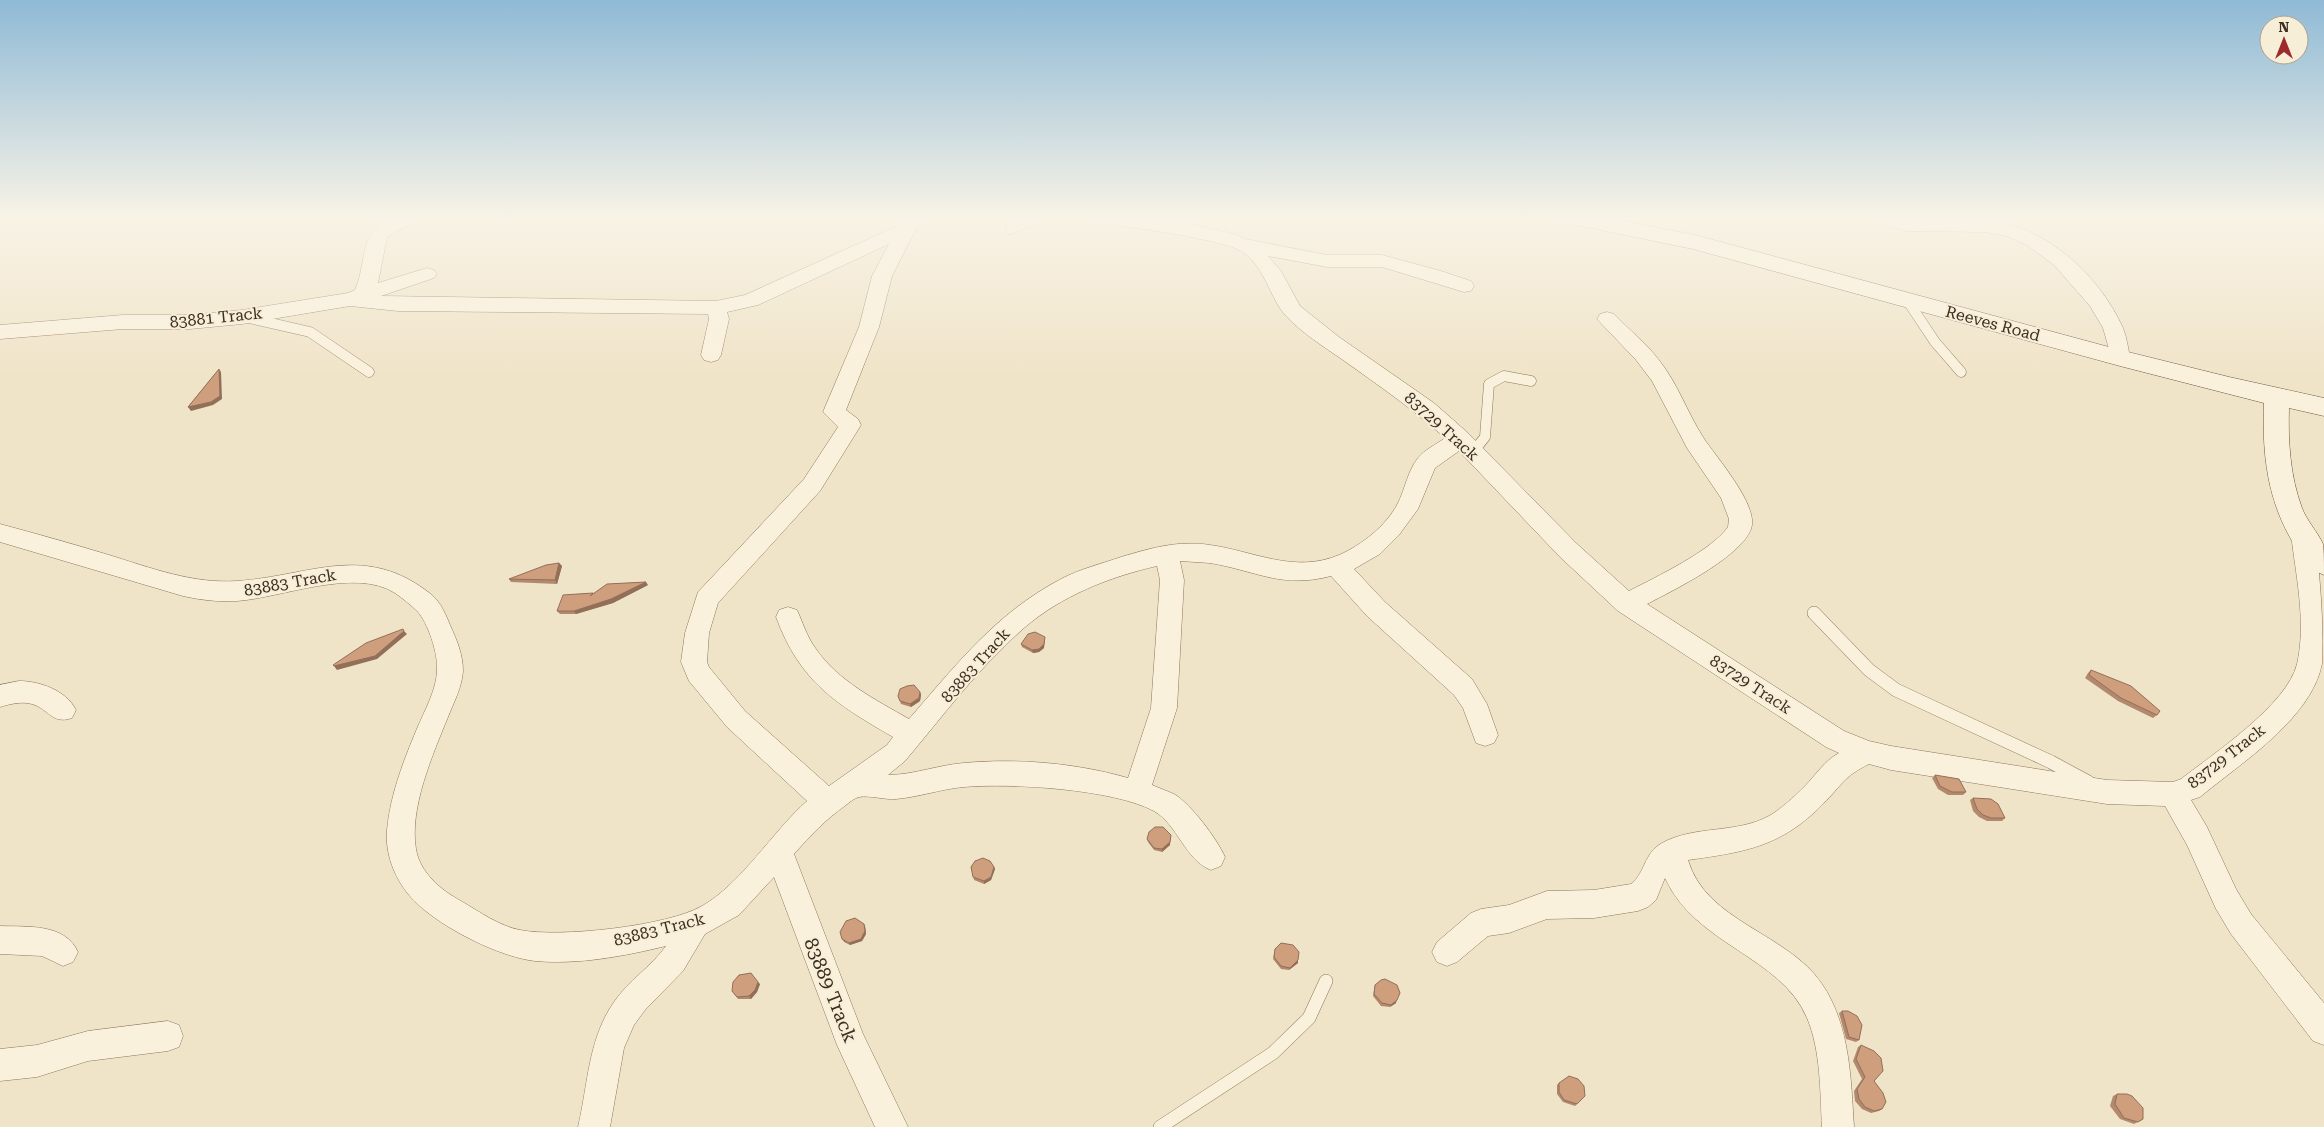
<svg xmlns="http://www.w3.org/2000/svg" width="2324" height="1127" font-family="'Roboto Serif',serif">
  <rect width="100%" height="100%" fill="#f0e4c8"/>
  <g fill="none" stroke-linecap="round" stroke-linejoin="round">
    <defs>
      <path id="lane-far1" d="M1104 218 1182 230
        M1011 229 1035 218
        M1907 300 1935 342 1961 372
        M249 318 310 332 369 372
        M1473 452 1485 437 1489 384 1504 376 1531 381"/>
      <path id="lane" d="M1814 613 1869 670 1896 690 2051 762 2088 782
        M1160 1127 1273 1053 1309 1018 1326 981"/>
      <path id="street" d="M393 218H408L410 221 408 225 387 237 378 283 427 268 434 270 437 274 434 278 381 296 716 301 745 295 895 227 903 219H917L919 223 892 276 879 327 846 410 858 419 861 425 820 491 718 603 709 633 707 662 709 667 745 711 829 786 887 745 893 737C836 704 800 682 776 617L779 610 788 607 797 610C803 623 807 637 816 649 838 681 876 700 909 719 956 665 996 613 1061 579 1080 569 1101 564 1121 557 1151 548 1179 540 1210 545 1254 551 1294 574 1339 555 1362 545 1387 525 1398 503 1405 489 1408 470 1418 458 1424 450 1437 444 1445 438 1413 409 1378 385 1343 360 1324 347 1302 333 1286 316 1269 297 1266 269 1244 253 1222 237 1170 242 1159 218H1179L1190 224 1234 234 1245 239 1327 255H1382L1441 271 1471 281 1474 286 1471 291 1464 292 1382 267H1327L1268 256 1281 271 1300 306 1339 337 1434 403 1468 433 1576 543 1629 591C1656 577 1711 551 1728 527L1729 519 1721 498 1687 448 1652 381 1636 360 1597 319 1600 314 1607 312 1614 314C1629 330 1646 343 1659 360 1678 384 1687 412 1703 437 1715 456 1760 506 1751 529 1741 557 1674 590 1647 604L1844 731 1869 741 1891 746 2107 780 2173 782 2181 779C2213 754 2287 705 2297 664 2306 625 2297 581 2292 542L2296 536 2304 533 2312 536 2316 542C2320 581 2324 625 2322 664 2311 719 2241 763 2200 797L2191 800 2207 827 2236 889 2251 914 2324 1003V1045L2313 1041 2231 934 2216 909 2187 845 2165 806 2107 804 1891 770 1869 764C1843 777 1842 785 1823 804 1781 847 1745 852 1688 860 1706 922 1788 933 1822 984 1850 1025 1851 1079 1854 1127H1822C1820 1092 1821 1051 1807 1018 1781 956 1695 945 1665 878L1656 900 1648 907 1638 911 1594 918 1547 919 1509 933 1488 936 1457 962 1447 966 1437 962 1432 952 1437 942 1471 913 1481 909 1509 905 1547 891 1594 890 1631 884C1646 872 1643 854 1662 843 1695 825 1736 834 1769 816 1781 809 1794 797 1804 787 1816 775 1824 761 1839 753L1826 747 1618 611 1560 557 1459 451 1435 468 1418 509 1399 535 1380 554 1354 569 1385 602 1472 679 1487 704 1498 735 1494 743 1485 746 1476 743 1463 708 1454 695 1367 616 1331 576C1282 589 1257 571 1210 563 1200 562 1190 562 1180 561L1184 580 1177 708 1152 785C1159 788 1167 791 1174 794 1191 804 1217 839 1225 857L1221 866 1211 870C1185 860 1178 825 1154 811 1113 789 1011 783 964 787 941 789 919 797 896 799 885 800 870 795 859 797 854 798 849 803 846 805 825 820 811 835 794 854L863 1034 908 1127H875L837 1045 774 877 739 915 705 934 683 971 645 1010 634 1025 624 1048 610 1127H578C588 1085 588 1039 614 1002 628 981 651 967 666 946 625 956 578 965 535 961 498 957 433 924 409 895 394 877 385 853 387 830 390 796 403 762 416 731 424 711 437 690 437 669 438 654 428 622 417 611 411 605 402 598 395 593 355 567 281 598 237 601 218 602 201 600 183 596L0 542V524C37 534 73 544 109 555 151 568 193 584 237 581 311 576 365 541 432 595 441 603 446 615 450 625 457 640 463 655 463 671 462 687 454 702 448 717 433 754 409 808 416 849 420 873 441 890 461 901 480 912 499 926 520 930 559 938 668 926 702 906 741 884 773 831 807 801L727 727 689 681 681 662 685 633 698 592 804 479 838 427 823 412 859 327 872 276 889 244 758 305 727 312 729 319 721 355 718 360 711 362 704 360 701 355 709 319 708 314 398 311 350 306 242 324 190 329H123L0 339V325L123 315H190L242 310 348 293 355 290C368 260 357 233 393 218ZM1157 566 1160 580 1151 708 1128 778C1076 763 1017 758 964 763 938 765 913 775 888 775L905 761C943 716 979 667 1024 628 1061 596 1109 577 1157 566Z
        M1880 218C1895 216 1909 221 1925 220 1951 220 1975 217 2001 222 2054 234 2101 279 2123 328 2127 338 2128 348 2130 358L2127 363 2120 365 2113 363 2103 328 2090 306 2054 265 2027 245 2006 236 1985 232 1906 231 1891 227Z
        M19 681C39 681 66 690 76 710L72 718C52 725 49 709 32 704 22 701 10 704 0 707V685Z
        M0 926C27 927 65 923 78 952L73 962 63 966 42 956 0 954Z
        M168 1021 179 1025 183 1036 179 1047 168 1051 88 1061 37 1077 0 1081V1049L37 1045 88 1031Z"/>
      <path id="secondary" d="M1564 218H1606L1695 235 2120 350 2229 377 2324 398V416L2289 408C2288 441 2290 476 2302 508 2307 521 2317 531 2323 544 2324 551 2324 567 2324 575 2310 570 2302 559 2295 546 2267 501 2262 454 2264 403L2120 366 1693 249 1567 223Z"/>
    </defs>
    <!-- lane-far1 casing -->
    <use href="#lane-far1" stroke="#8d765c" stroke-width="11"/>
    <!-- lane casing -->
    <use href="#lane" stroke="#8d765c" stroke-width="14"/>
    <!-- street casing -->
    <use href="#street" stroke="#8d765c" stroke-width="1"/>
    <!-- secondary casing -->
    <use href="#secondary" stroke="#6f573f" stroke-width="1"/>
    <!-- lane-far1 -->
    <use href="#lane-far1" stroke="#faf1dc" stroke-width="10"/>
    <!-- lane -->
    <use href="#lane" stroke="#faf1dc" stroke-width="13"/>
    <!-- street -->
    <use href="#street" fill="#faf1dc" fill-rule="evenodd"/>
    <!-- secondary -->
    <use href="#secondary" fill="#faf1dc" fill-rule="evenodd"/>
  </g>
  <!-- wall -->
  <path fill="#b2896c" d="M559 563 562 566 557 584 511 582 509 579Z
    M648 585 613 603 576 614H560L557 611 593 593Z
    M1045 637 1044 648 1039 652 1033 653 1022 647 1021 644Z
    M2091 670 2157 715 2153 718 2118 701 2085 678 2088 673Z
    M920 692 921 695 920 701 911 707 901 704 898 696Z
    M1935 775 1966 792 1963 795H1948L1938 789 1932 778Z
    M1973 798 2005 818 2002 821H1987L1979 817 1973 811 1970 800Z
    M1147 839 1170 845 1162 852 1154 850 1148 842Z
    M971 867H994L995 869 991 880 984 884 974 880Z
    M865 926 866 934 862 941 850 945 844 942 842 939Z
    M1275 949 1298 963 1289 970 1281 969 1273 959Z
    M760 984 757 992 751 999H738L732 991Z
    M1375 985 1396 1003 1390 1007 1381 1006 1373 996Z
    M1842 1011 1859 1040 1856 1042 1846 1039 1839 1013Z
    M1861 1045 1874 1081 1882 1109 1879 1111 1871 1113 1862 1109 1855 1101 1854 1091 1862 1079 1853 1061 1858 1047Z
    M1559 1083 1585 1096 1575 1106 1563 1102 1557 1094V1085Z
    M2117 1094 2143 1119 2134 1124 2120 1119 2110 1106 2113 1096Z"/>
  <!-- shaded-wall -->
  <path fill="#916f58" d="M219 369 221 372 222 399 213 405 191 411 188 407Z
    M559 563 562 566 557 584 555 580Z
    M646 582 648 585 613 603 576 614 574 611Z
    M404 631 407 634 377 659 337 670 334 666Z
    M1045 637 1044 648 1039 652 1033 653 1032 650Z
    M920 692 921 695 920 701 911 707 910 704Z
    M1171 835 1170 845 1162 852V849Z
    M994 867 995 869 991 880 984 884V881Z
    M864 924 865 926 866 934 862 941 850 945 849 943Z
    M1298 960V963L1289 970 1290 968Z
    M758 982 760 984 757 992 751 999 749 996Z
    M1397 1000 1396 1003 1390 1007 1391 1005Z"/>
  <!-- building -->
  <path fill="#cf9f7d" stroke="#916f58" d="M219 369 220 396 211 402 188 407Z
    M559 563 555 580 509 579 546 565Z
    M646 582 611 599 574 611H557L563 595 593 593 590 596 607 584Z
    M403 629 404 631 375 656 334 666 333 665 366 643Z
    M1035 632 1045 637 1044 644 1039 649 1032 650 1021 644 1028 634Z
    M2091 670 2131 686 2160 711 2157 715 2121 698 2089 675Z
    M914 685 920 692 919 698 910 704 900 701 898 696 900 689 907 686Z
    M1935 775 1959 779 1966 792H1952L1940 786Z
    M1973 798 1991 799 1998 804 2005 818H1991L1983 815 1977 809Z
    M1155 827H1163L1171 835 1170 842 1162 849 1154 848 1147 839 1149 832Z
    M983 858 990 861 994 867 991 877 984 881 973 877 971 867 975 861Z
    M855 918 864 924 865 931 861 939 849 943 842 939 840 932 846 921Z
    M1281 943 1293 945 1299 952 1298 960 1290 968 1281 966 1274 957 1275 949Z
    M751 973 758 982 755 990 749 996 737 997 732 991 733 982 739 975Z
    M1385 979 1397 985 1400 993 1397 1000 1391 1005 1382 1003 1374 994 1375 985 1381 980Z
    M1842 1011H1848L1857 1016 1862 1025 1859 1040 1849 1037Z
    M1861 1045 1874 1051 1881 1058 1883 1071 1874 1081 1883 1093 1886 1102 1882 1109 1874 1111 1865 1107 1859 1099 1857 1089 1865 1077 1856 1059Z
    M1569 1076 1578 1079 1584 1086 1585 1096 1577 1104 1564 1100 1559 1092V1083Z
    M2117 1094H2127L2132 1096 2143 1108V1119L2138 1122 2124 1118 2115 1104Z"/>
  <!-- sky -->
  <linearGradient id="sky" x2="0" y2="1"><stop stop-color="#8fbad6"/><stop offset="0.58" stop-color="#f8f3e6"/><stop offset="1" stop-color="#f8f3e6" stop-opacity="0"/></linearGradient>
  <rect width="2324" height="375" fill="url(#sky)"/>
  <g text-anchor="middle" stroke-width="4" stroke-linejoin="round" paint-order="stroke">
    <!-- street labels -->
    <g font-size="16" fill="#3d2e20" stroke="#f7eed8">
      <text transform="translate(216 317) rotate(-6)" y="6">83881 Track</text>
      <text transform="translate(1993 323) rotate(15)" y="6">Reeves Road</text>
      <text transform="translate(1442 426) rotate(42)" y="6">83729 Track</text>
      <text transform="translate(290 582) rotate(-10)" y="6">83883 Track</text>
      <text transform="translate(975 665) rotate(-48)" y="6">83883 Track</text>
      <text transform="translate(1751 684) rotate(33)" y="6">83729 Track</text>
      <text transform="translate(2226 756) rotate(-38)" y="6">83729 Track</text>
      <text transform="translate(659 929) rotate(-14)" y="6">83883 Track</text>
    </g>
    <!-- near-street labels -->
    <g font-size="19" fill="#3d2e20" stroke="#f7eed8">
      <text transform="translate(831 990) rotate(68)" y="7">83889 Track</text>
    </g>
  </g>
  <!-- north arrow -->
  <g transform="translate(2284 40)"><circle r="24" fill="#f7eed8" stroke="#ada18e"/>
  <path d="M0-4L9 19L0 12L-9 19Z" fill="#9e2a2b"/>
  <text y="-8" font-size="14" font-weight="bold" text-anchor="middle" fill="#3d2e20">N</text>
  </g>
</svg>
